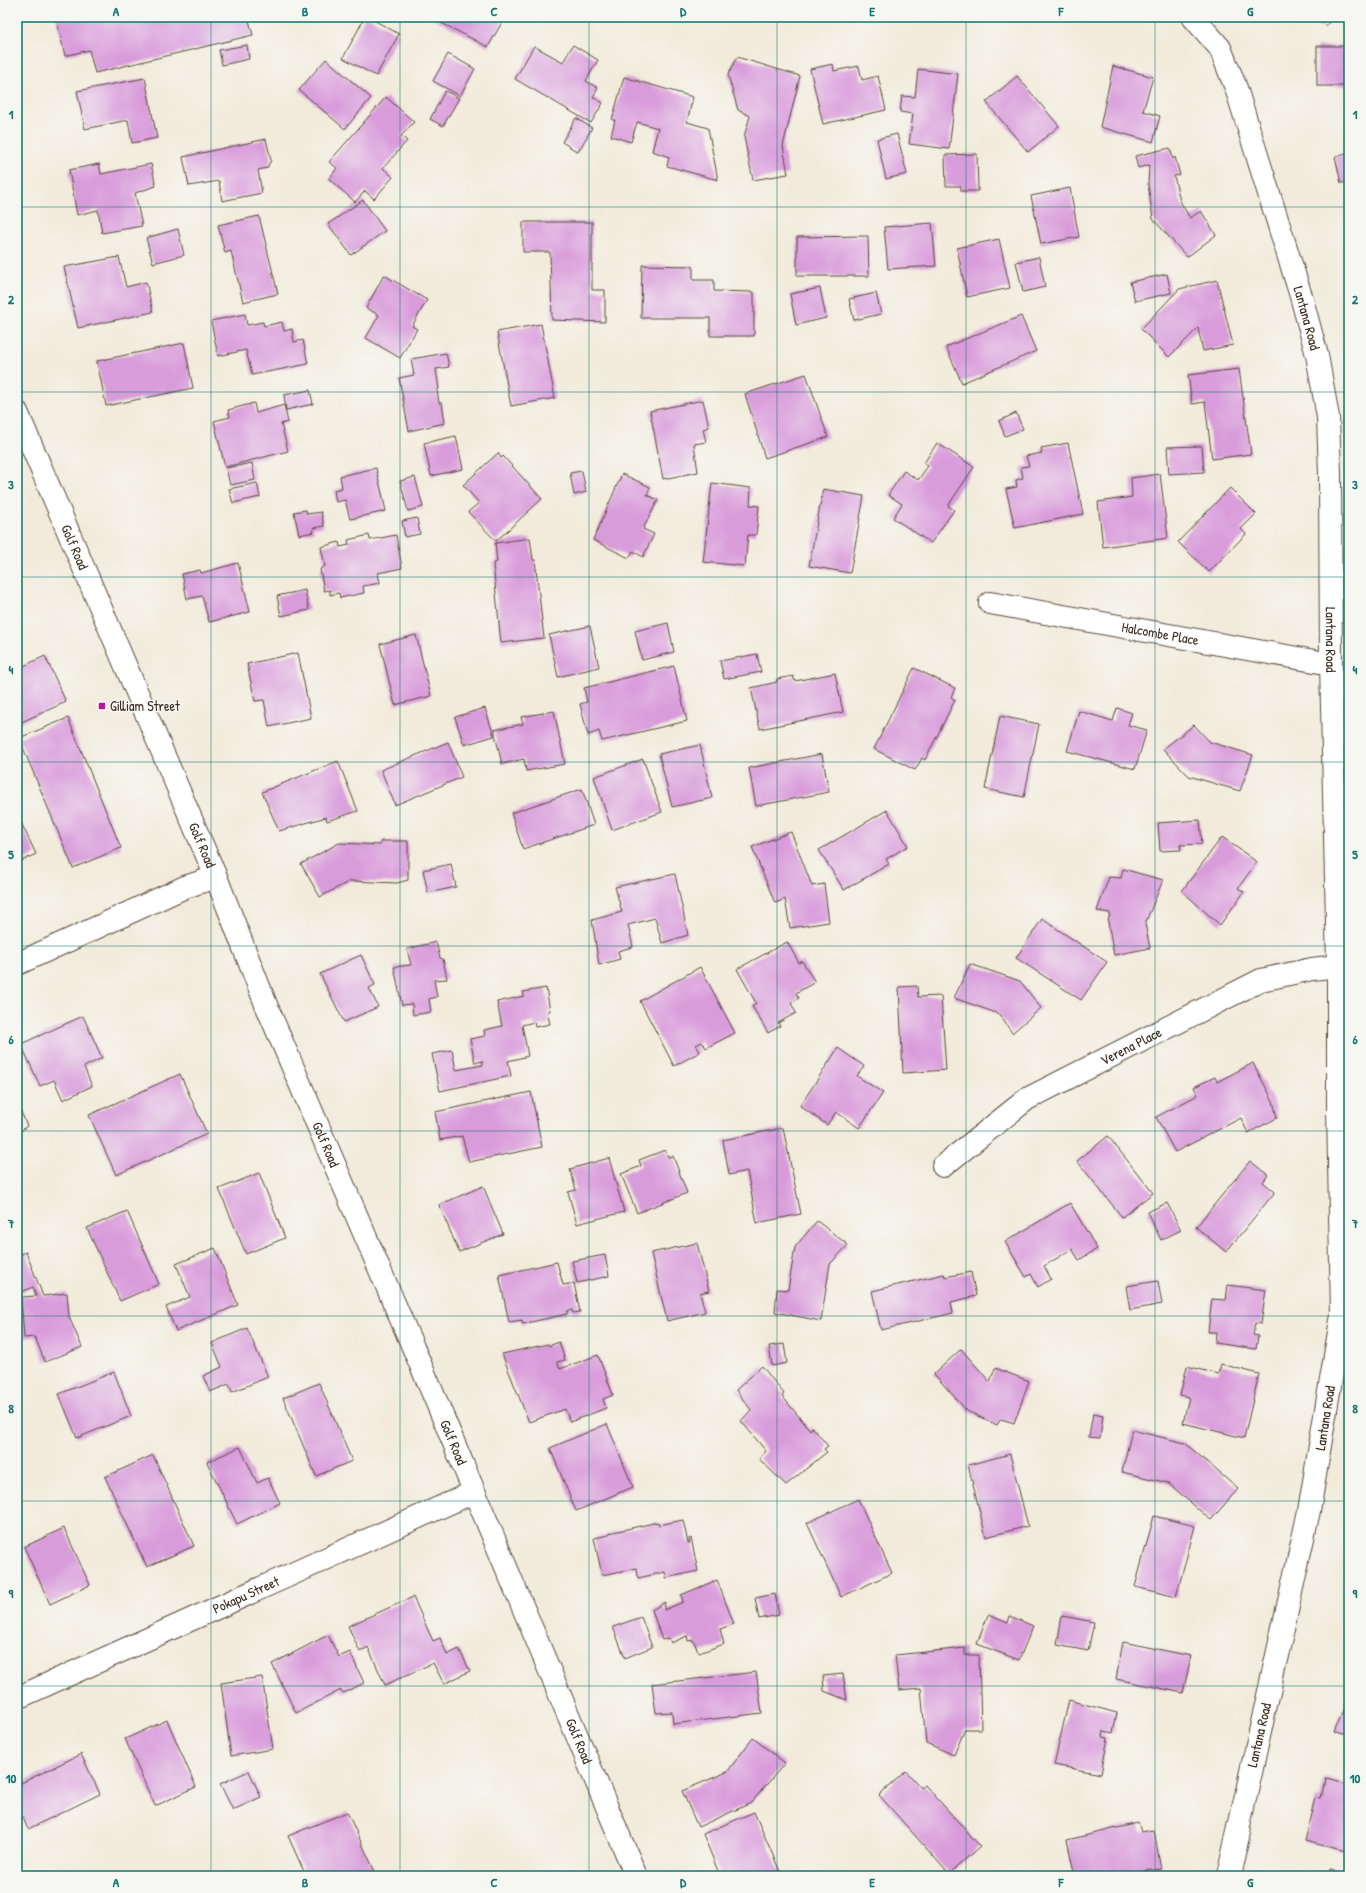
<svg xmlns="http://www.w3.org/2000/svg" width="1366" height="1893" font-family="'Patrick Hand',sans-serif">
  <rect width="100%" height="100%" fill="#f6f6f2"/>
  <filter id="ink" filterUnits="userSpaceOnUse"><feTurbulence type="fractalNoise" baseFrequency=".025" numOctaves="2"/><feDisplacementMap in="SourceGraphic" scale="8" xChannelSelector="R" yChannelSelector="G"/><feConvolveMatrix kernelMatrix="1 2 1 2 8 2 1 2 1" color-interpolation-filters="sRGB"/></filter>
  <filter id="wash" filterUnits="userSpaceOnUse"><feTurbulence type="fractalNoise" baseFrequency=".012" numOctaves="4" result="noise"/><feDisplacementMap in="SourceGraphic" scale="16" xChannelSelector="R" yChannelSelector="G"/><feGaussianBlur stdDeviation="0.9" result="paint"/><feColorMatrix in="noise" values="0 0 0 0 0 0 0 0 0 0 0 0 0 0 0 0 0 1.4 0 .05"/><feComposite in="paint" operator="in"/></filter>
  <g filter="url(#wash)">
    <rect width="100%" height="100%" fill="#f2ebdb"/>
    <g id="blocks">
      <!-- building -->
      <path fill="#d99cdb" d="M56 17H248L253 35 95 73 89 50 65 56Z
        M365 17H368L399 34 376 76 343 58Z
        M430 17H505L488 47Z
        M1314 17H1333L1326 26Z
        M247 45 249 59 222 65 219 50Z
        M573 45 598 60 586 81 598 88 593 97 603 103 591 123 515 79 534 46 563 62Z
        M1317 46H1349V86H1317Z
        M448 54 475 69 460 96 433 81Z
        M737 57 800 76 783 146 788 174 753 180 744 137 750 116 738 110 728 75Z
        M326 59 371 98 345 129 299 90Z
        M833 64 834 71 859 66 862 80 878 76 886 110 823 124 810 69Z
        M1113 66 1153 77 1143 111 1160 116 1153 142 1100 127Z
        M918 69 958 74 949 149 909 144 913 114 900 112 902 96 915 97Z
        M1017 76 1059 126 1028 152 986 102Z
        M624 77 693 97 687 122 708 128 718 180 667 166 669 157 652 151 658 128 637 122 631 142 611 136 615 120H612Z
        M145 78 157 138 132 143 128 120 85 129 77 91Z
        M445 91 459 98 443 126 430 119Z
        M386 97 414 122 401 136 407 141 383 168 393 177 374 199 365 191 355 202 329 179 337 168 329 162Z
        M576 118 592 128 578 152 562 142Z
        M897 134 907 174 886 179 877 139Z
        M266 139 271 160 267 168 258 170 262 193 222 201 219 181 189 186 183 157Z
        M1170 148 1173 159 1175 157 1180 175 1174 176 1180 201 1190 218 1201 211 1216 235 1187 257 1153 219 1148 184 1149 165 1138 168 1135 156Z
        M1349 153V182L1341 183 1335 157Z
        M977 154 978 191H961V186H946L945 155Z
        M99 164 101 174 151 164 156 186 135 193 142 226 102 233 98 210 77 215 69 170Z
        M1070 188 1079 237 1041 244 1031 196Z
        M363 200 385 231 351 255 328 224Z
        M259 216 278 294 243 302 231 251 225 253 218 225Z
        M523 222H592V290H605V322L552 320 550 252H523Z
        M932 223 936 266 888 269 884 227Z
        M178 229 184 255 153 263 146 238Z
        M868 236 869 276H797V237Z
        M999 239 1010 288 967 297 957 248Z
        M119 257 126 287 146 282 153 312 78 328 64 267Z
        M1039 257 1045 287 1023 292 1016 262Z
        M642 265 693 266V280H714V291L754 292V336H710V318H641Z
        M1167 274 1171 293 1135 301 1130 282Z
        M384 275 427 300 412 326 417 329 400 358 366 338 379 315 366 308Z
        M1217 280 1233 345 1203 351 1198 328 1169 357 1141 329 1179 289Z
        M820 288 826 318 796 325 790 294Z
        M876 293 881 314 854 320 849 299Z
        M245 314 247 325 263 322 264 326 282 322 284 331 292 329 294 342 303 340 308 364 252 375 246 350 218 356 211 321Z
        M1021 316 1036 351 962 383 946 347Z
        M541 324 555 398 511 406 497 332Z
        M184 343 193 388 106 406 97 361Z
        M446 353 449 367 436 369 439 389 437 390 439 403H442L445 423 409 431 399 378 414 375 411 359Z
        M1239 369 1251 454 1212 459 1205 402 1192 404 1188 375Z
        M806 374 828 437 765 458 745 394Z
        M310 390 313 404 286 410 284 395Z
        M703 400 709 427 703 429 706 442 694 444 698 472 663 479 650 411Z
        M254 403 256 413 284 405 288 422 281 424 288 451 225 467 214 421 230 417 228 410Z
        M1016 413 1023 429 1005 436 999 421Z
        M456 436 463 469 431 476 424 443Z
        M937 443 974 467 948 506 954 510 931 543 893 518 902 504 888 495 904 471 918 480 928 466 924 463Z
        M1068 443 1083 514 1015 528 1006 489 1017 487 1016 480 1023 478 1021 467 1029 466 1026 456 1042 453 1041 448Z
        M1202 446 1204 472 1169 474 1167 447Z
        M498 453 501 458 503 456 542 499 496 541 468 512 479 503 463 485Z
        M252 463 255 480 230 485 226 468Z
        M376 468 386 511 350 519 345 500 336 502 334 490 342 488 340 476Z
        M582 471 586 492 574 495 570 473Z
        M622 474 650 487 647 495 658 500 643 529 654 534 643 557 633 551 629 558 593 540Z
        M1160 474 1168 538 1103 547 1098 502 1132 497 1131 478Z
        M415 477 423 507 408 511 400 481Z
        M257 483 260 497 233 503 229 489Z
        M712 483 751 488 750 505 759 506 756 535H748L745 566 703 562Z
        M1230 488 1256 514 1241 529 1246 534 1209 572 1178 542Z
        M823 489 864 496 850 573 809 566Z
        M306 510 307 514 321 512 324 526 313 528 314 532 299 535 294 512Z
        M417 518 420 534 405 537 402 521Z
        M369 535 370 540 396 535 402 568 378 573 380 583 363 586 364 593 340 598 339 593 330 595V590L324 591 320 569 325 566 321 547 339 542 340 547 349 545 348 540Z
        M530 538 533 560H535L544 638 501 643 493 563 497 562 495 543Z
        M238 563 250 612 209 622 202 596 187 599 182 574 200 570 201 573Z
        M305 590 309 610 281 616 277 596Z
        M668 623 674 652 642 660 635 631Z
        M590 626 599 667 558 677 549 635Z
        M416 635 431 696 395 705 380 644Z
        M298 653 311 718 269 727 264 700 255 701 247 664Z
        M757 654 761 672 724 679 720 661Z
        M45 656 66 702 17 724V669Z
        M674 666 687 721 602 741 599 731 588 735 580 704 587 702 584 688Z
        M914 668 955 688 951 697 955 700 925 760 922 758 915 770 874 749Z
        M835 673 843 712 760 729 751 688 777 682V679L793 676 795 681Z
        M485 708 494 736 464 745 455 717Z
        M1117 708 1132 713 1128 725 1147 730 1135 769 1067 751 1079 711 1113 721Z
        M554 711 565 764 526 771 524 759 502 764 494 730 523 724 521 717Z
        M1000 716 1039 724 1024 797 985 789Z
        M68 718 121 848 73 868 19 738Z
        M1194 725 1210 742 1253 755 1240 791 1189 776 1163 749Z
        M448 742 462 777 395 805 381 770Z
        M700 745 712 798 672 807 659 754Z
        M822 754 829 792 756 806 749 768Z
        M643 759 662 812 612 830 594 777Z
        M338 761 358 811 327 821 326 817 279 831 262 792Z
        M582 789 594 825 523 849 511 813Z
        M887 810 908 846 886 859 889 864 844 890 819 850Z
        M17 814 36 854 17 863Z
        M1200 820 1202 844 1180 845 1181 850 1160 851 1158 823Z
        M791 832 812 886 824 884 829 922 790 928 785 899 775 903 752 847Z
        M1222 837 1257 862 1238 888 1244 892 1220 925 1182 891Z
        M381 841H408V880L397 883 350 881 320 897 301 864 339 843 380 845Z
        M451 864 456 887 428 893 423 870Z
        M1123 869 1163 880 1145 924 1150 948 1114 955 1108 922 1110 913 1097 911 1109 877 1121 878Z
        M675 874 688 935 662 943 655 918 628 925 633 947 618 951 620 959 599 965 592 920 622 912 615 887Z
        M1042 919 1107 962 1081 1000 1016 958Z
        M436 942 440 958 443 959 447 979 434 980 437 997 429 999 431 1012 413 1015 412 1004 402 1005 394 967 411 965 407 949Z
        M787 942 799 963 802 961 815 982 796 993 799 998 791 1003 796 1013 778 1023 780 1026 768 1033 752 1006 756 1003 737 969Z
        M361 955 375 985 369 988 378 1007 344 1022 320 974Z
        M970 964 1020 981 1041 1008 1012 1033 999 1014 954 998Z
        M700 967 735 1033 706 1048 702 1042 696 1045 700 1052 674 1066 640 1001Z
        M917 986 918 997 941 996 946 1070 903 1073 899 987Z
        M546 988 550 1011 547 1012 550 1024 535 1027 534 1022 522 1025 528 1056 508 1061 511 1076 440 1091 432 1054 452 1050 456 1070 483 1065 482 1061 475 1063 470 1039 485 1036 484 1030 502 1026 497 1002 524 996 523 992Z
        M83 1016 102 1058 84 1067 92 1086 63 1100 54 1080 40 1086 21 1044Z
        M838 1048 864 1066 857 1076 883 1093 859 1128 836 1112 827 1125 800 1106Z
        M1253 1063 1273 1101 1277 1118 1248 1133 1241 1118 1175 1152 1156 1117 1198 1095 1194 1087 1215 1077 1217 1082Z
        M180 1074 207 1134 116 1175 89 1115Z
        M531 1092 542 1147 469 1162 462 1136 440 1140 435 1112Z
        M17 1102 27 1126 17 1134Z
        M783 1128 801 1214 757 1223 747 1171 729 1175 723 1140Z
        M1108 1136 1153 1193 1122 1217 1077 1161Z
        M665 1150 668 1157 673 1156 687 1193 637 1213 621 1174 641 1166 639 1160Z
        M609 1158 624 1212 577 1224 568 1192 576 1190 570 1169Z
        M1250 1161 1268 1175 1263 1182 1275 1192 1226 1252 1196 1227Z
        M259 1173 285 1238 246 1254 219 1189Z
        M483 1186 503 1234 459 1252 439 1205Z
        M1070 1203 1097 1249 1079 1260 1072 1249 1044 1266 1051 1279 1038 1287 1031 1274 1026 1277 1005 1242Z
        M1167 1203 1181 1230 1161 1240 1147 1212Z
        M127 1211 159 1284 120 1301 87 1228Z
        M817 1221 848 1245 830 1264 821 1321 775 1312 777 1289 788 1290 795 1247Z
        M697 1243 709 1291 700 1293 705 1312 667 1321 651 1253Z
        M215 1248 238 1305 176 1331 166 1307 190 1297 176 1264Z
        M26 1252 43 1296 67 1293 69 1317 82 1347 45 1362 35 1337 24 1338 21 1297 36 1296 33 1287 17 1294V1256Z
        M605 1255 609 1276 577 1283 572 1261Z
        M557 1262 563 1285 574 1283 580 1312 573 1313 572 1310 567 1311V1314L522 1324V1320L509 1322 499 1275Z
        M971 1272 976 1296 951 1302 953 1313 881 1330 872 1291 944 1274 945 1277Z
        M1158 1281 1162 1304 1130 1310 1126 1286Z
        M1228 1285 1266 1290 1261 1324 1255 1323 1253 1335 1258 1336 1256 1349 1215 1343 1216 1332H1208L1212 1299 1226 1300Z
        M247 1328 268 1377 232 1392 229 1384 210 1392 203 1376 222 1367 212 1343Z
        M559 1342 565 1360 557 1362 560 1369 598 1355 613 1395 603 1399 606 1408 570 1422 565 1409 529 1422 502 1354 548 1344 549 1346Z
        M784 1344 787 1363 772 1366 769 1346Z
        M961 1349 990 1382 995 1368 1029 1381 1014 1423 1001 1419 997 1425 967 1411 934 1374Z
        M1221 1364 1259 1374 1244 1438 1183 1423 1189 1397 1180 1395 1187 1366 1218 1374Z
        M762 1366 784 1394 782 1396 810 1430 812 1427 828 1446 824 1449 827 1452 786 1485 759 1459 766 1451 741 1421 751 1410 736 1390Z
        M114 1372 131 1416 77 1438 59 1394Z
        M319 1383 352 1461 316 1476 283 1398Z
        M1093 1413 1103 1415 1100 1438 1089 1437Z
        M607 1424 633 1487 576 1511 550 1448Z
        M1132 1430 1185 1443 1238 1489 1211 1520 1168 1483 1122 1472Z
        M240 1447 257 1483 268 1478 280 1503 237 1524 207 1462Z
        M1010 1454 1028 1526 986 1537 968 1465Z
        M153 1455 194 1546 147 1567 105 1477Z
        M858 1499 892 1573 841 1597 807 1523Z
        M1154 1516 1195 1526 1176 1597 1135 1587Z
        M683 1520 688 1543H690L689 1539 691 1538 698 1571 666 1578 665 1572 638 1578 637 1568 602 1575 594 1538 609 1535V1533L658 1522 659 1525Z
        M64 1528 90 1585 50 1604 24 1547Z
        M717 1580 734 1624 720 1629 724 1644 699 1653 693 1640 688 1641 687 1636 671 1643 669 1638 662 1640 652 1610 665 1602 664 1610 683 1602 681 1595Z
        M775 1594 779 1615 759 1619 755 1598Z
        M413 1597 433 1641 440 1638 447 1655 459 1649 470 1671 444 1684 433 1663 385 1685 368 1647 360 1652 348 1626Z
        M988 1615 1008 1623 1010 1616 1033 1626 1019 1660 977 1644Z
        M1062 1616 1094 1622 1088 1651 1057 1645Z
        M641 1617 652 1647 625 1658 613 1627Z
        M328 1635 339 1657 350 1652 364 1683 343 1693 341 1690 296 1713 272 1664Z
        M1123 1642 1191 1656 1183 1693 1116 1679Z
        M965 1648V1655H979L981 1729H965L954 1755 926 1743 921 1688 899 1690 895 1655Z
        M756 1672 762 1713 673 1724 672 1712 656 1713 652 1684Z
        M843 1674 847 1700 824 1691 823 1676Z
        M262 1677 273 1749 231 1756 221 1683Z
        M1349 1693V1737L1334 1731Z
        M1069 1700 1117 1713 1113 1733 1104 1731 1103 1737 1108 1738 1101 1774 1054 1765Z
        M167 1720 196 1787 155 1806 125 1739Z
        M753 1738 785 1763 751 1803 698 1827 682 1791 727 1772Z
        M81 1754 100 1794 28 1829 17 1805V1785Z
        M249 1771 261 1797 233 1810 220 1784Z
        M906 1771 921 1788 925 1785 980 1846 949 1874 879 1795Z
        M1324 1778 1349 1784V1852L1305 1841 1316 1797 1320 1798Z
        M347 1812 377 1876H306L288 1836Z
        M754 1812 782 1876H720L703 1834Z
        M1138 1823 1141 1832 1154 1830 1161 1869 1145 1871 1146 1875 1139 1876H1075L1067 1840Z
        M1329 1871 1349 1875V1876H1328Z"/>
    </g>
  </g>
  <g filter="url(#ink)">
    <use href="#blocks" fill-opacity="0" stroke="#56473a" stroke-width="1"/>
    <g fill="none" stroke-linecap="round" stroke-linejoin="round">
      <defs>
        <g id="minor">
          <path id="s1" d="M1193 17 1220 48 1236 88 1301 296 1317 355 1328 417 1330 474 1331 664 1338 966V1109L1342 1314 1309 1511 1228 1876"/>
          <path id="s2" d="M17 412 216 877 267 1007 437 1403 636 1876"/>
          <path id="s3" d="M990 603 1331 664"/>
          <path d="M17 964 185 887 216 877"/>
          <path id="s4" d="M943 1166 1027 1099 1261 980 1312 969 1338 966"/>
          <path id="s5" d="M17 1698 474 1492"/>
        </g>
      </defs>
      <!-- minor casing -->
      <use href="#minor" stroke="#56473a" stroke-width="24"/>
      <!-- minor -->
      <use href="#minor" stroke="#fff" stroke-width="22"/>
    </g>
  </g>
  <!-- grid -->
  <path fill="none" stroke="#0f766e" stroke-width="1" stroke-opacity="0.55" d="M211 17V1876M400 17V1876M589 17V1876M777 17V1876M966 17V1876M1155 17V1876M17 207H1349M17 392H1349M17 577H1349M17 762H1349M17 946H1349M17 1131H1349M17 1316H1349M17 1501H1349M17 1686H1349"/>
  <!-- markers -->
  <rect fill="#b5179e" stroke="#f6f6f2" stroke-width="1.5" x="98" y="702" width="8" height="8" rx="2"/>
  <g text-anchor="middle" stroke-width="3" stroke-linejoin="round" paint-order="stroke">
    <!-- street labels -->
    <g font-size="14" fill="#3b2a1e" stroke="#f6f6f2">
      <text dy="5" stroke="none"><textPath href="#s1" startOffset="325">Lantana Road</textPath></text>
      <text dy="5" stroke="none"><textPath href="#s2" startOffset="147">Golf Road</textPath></text>
      <text dy="5" stroke="none"><textPath href="#s3" startOffset="173">Halcombe Place</textPath></text>
      <text dy="5" stroke="none"><textPath href="#s1" startOffset="649">Lantana Road</textPath></text>
      <text dy="5" stroke="none"><textPath href="#s2" startOffset="471">Golf Road</textPath></text>
      <text dy="5" stroke="none"><textPath href="#s4" startOffset="224">Verena Place</textPath></text>
      <text dy="5" stroke="none"><textPath href="#s2" startOffset="795">Golf Road</textPath></text>
      <text transform="translate(1325 1418) rotate(-81)" y="5">Lantana Road</text>
      <text dy="5" stroke="none"><textPath href="#s2" startOffset="1119">Golf Road</textPath></text>
      <text dy="5" stroke="none"><textPath href="#s5" startOffset="251">Pokapu Street</textPath></text>
      <text transform="translate(1259 1735) rotate(-77)" y="5">Lantana Road</text>
      <text dy="5" stroke="none"><textPath href="#s2" startOffset="1443">Golf Road</textPath></text>
    </g>
    <!-- poi labels -->
    <g font-size="14" fill="#3b2a1e" stroke="#f6f6f2" text-anchor="start">
      <text x="110" y="711">Gilliam Street</text>
    </g>
  </g>
  <!-- margin -->
  <rect width="1366" height="1893" fill="none" stroke="#f6f6f2" stroke-width="44"/>
  <rect x="22" y="22" width="1322" height="1849" fill="none" stroke="#0f766e" stroke-width="1.5"/>
  <g font-size="13" text-anchor="middle" font-weight="bold" fill="#0f766e">
    <text x="116" y="16">A</text>
    <text x="305" y="16">B</text>
    <text x="494" y="16">C</text>
    <text x="683" y="16">D</text>
    <text x="872" y="16">E</text>
    <text x="1061" y="16">F</text>
    <text x="1250" y="16">G</text>
    <text x="11" y="119">1</text>
    <text x="1355" y="119">1</text>
    <text x="11" y="304">2</text>
    <text x="1355" y="304">2</text>
    <text x="11" y="489">3</text>
    <text x="1355" y="489">3</text>
    <text x="11" y="674">4</text>
    <text x="1355" y="674">4</text>
    <text x="11" y="859">5</text>
    <text x="1355" y="859">5</text>
    <text x="11" y="1044">6</text>
    <text x="1355" y="1044">6</text>
    <text x="11" y="1228">7</text>
    <text x="1355" y="1228">7</text>
    <text x="11" y="1413">8</text>
    <text x="1355" y="1413">8</text>
    <text x="11" y="1598">9</text>
    <text x="1355" y="1598">9</text>
    <text x="11" y="1783">10</text>
    <text x="1355" y="1783">10</text>
    <text x="116" y="1887">A</text>
    <text x="305" y="1887">B</text>
    <text x="494" y="1887">C</text>
    <text x="683" y="1887">D</text>
    <text x="872" y="1887">E</text>
    <text x="1061" y="1887">F</text>
    <text x="1250" y="1887">G</text>
  </g>
</svg>
